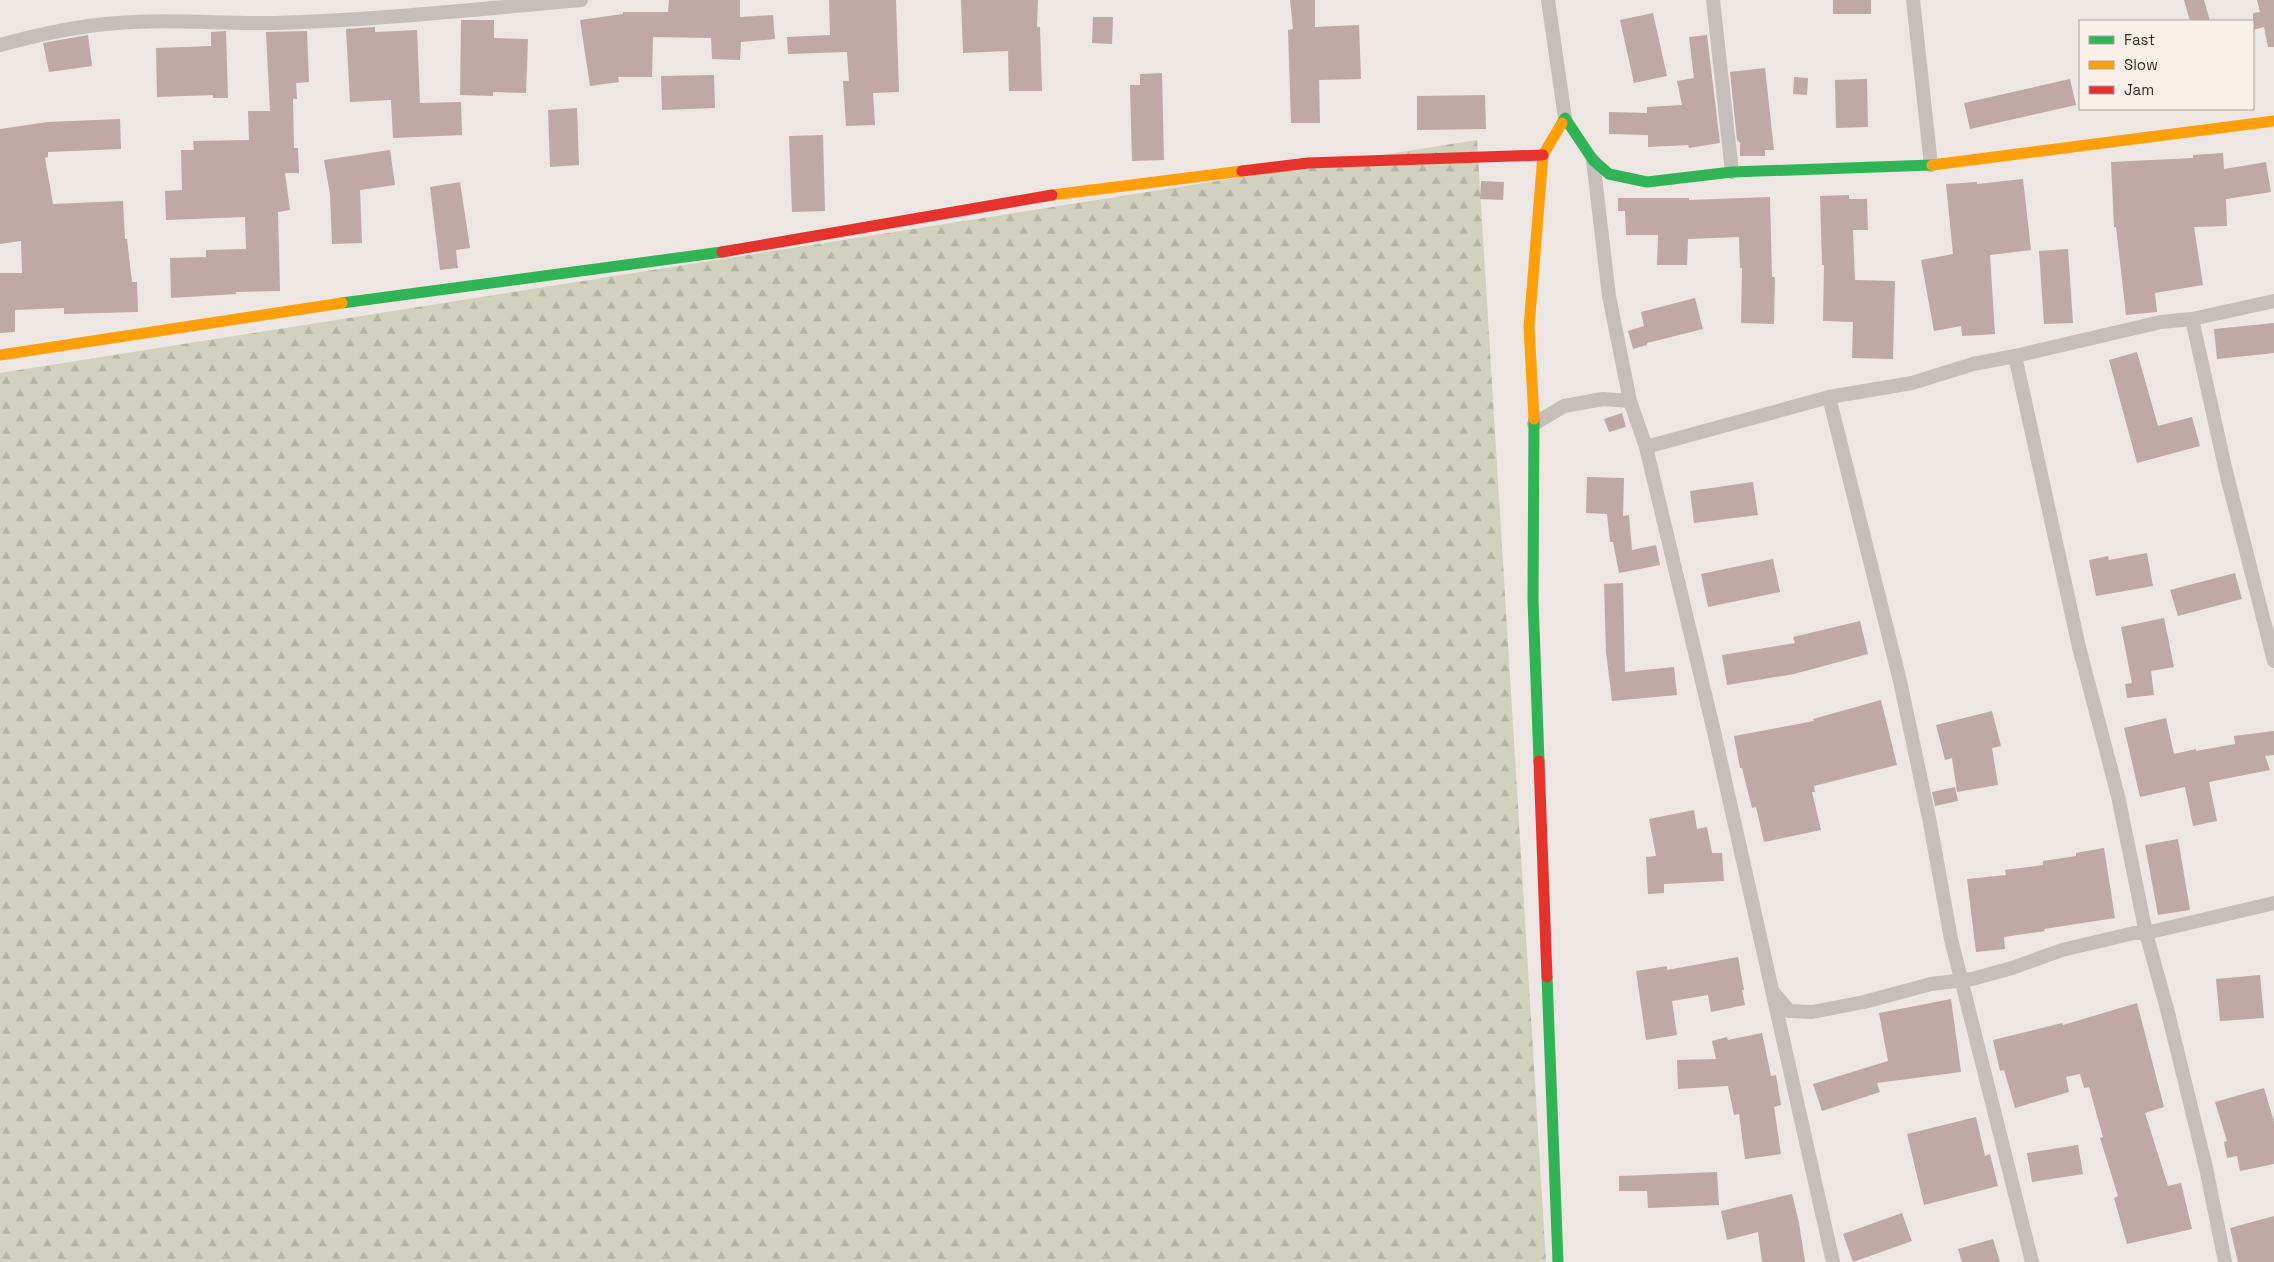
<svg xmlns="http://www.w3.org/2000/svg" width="2274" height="1262" font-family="'Space Grotesk',sans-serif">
  <defs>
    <pattern id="forest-firs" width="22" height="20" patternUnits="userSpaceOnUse" patternTransform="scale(1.25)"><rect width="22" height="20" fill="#d1d1bd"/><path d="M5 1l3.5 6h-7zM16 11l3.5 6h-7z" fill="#b4b4a3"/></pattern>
  </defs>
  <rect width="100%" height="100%" fill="#ede6e2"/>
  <!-- forest -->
  <path fill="url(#forest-firs)" d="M1477 140 1546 1262H0V373Z"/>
  <!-- building -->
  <path fill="#bfa8a5" d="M669 0H740V17L773 15 775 39 741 42 740 60 712 59 711 38 653 37 652 77H618L619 82 590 86 580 20 623 14V12H668Z
    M829 0H896L899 92 873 93 875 125 846 126 843 81H849L847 52 788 54 787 37 830 35Z
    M961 0H1038L1037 27H1040L1042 91H1009L1008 51 963 53Z
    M1290 0H1315V27L1359 25 1361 79 1319 80 1320 123H1291L1288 30 1293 29Z
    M1833 0H1871V14H1833Z
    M2184 0H2204L2210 21H2190Z
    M2257 0H2274V47H2268L2264 27 2253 30V13L2260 12Z
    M1653 13 1667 76 1634 83 1620 20Z
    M1093 17H1113L1112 44 1092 43Z
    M461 20H494V38L528 39 526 93 493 92V96L460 95Z
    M375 27V32L417 30 420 103 461 102 462 135 393 138 391 100 350 102 346 29Z
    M226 31 228 98H213V95L157 97 156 48 211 46V32Z
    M307 31 309 82 296 83 297 99H293L294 148H298L299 173H285L290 210 278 212 280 291 236 292V294L171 298 170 258 206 257V250L246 249 245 217 166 220 165 191 182 190 181 150H194L193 141 249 140 248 111H270L266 32Z
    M88 35 92 66 49 72 43 43Z
    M1707 35 1720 143 1689 148 1688 145 1648 147V135L1609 134V112L1647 113V107L1682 105 1677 81 1694 78 1689 37Z
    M1765 68 1774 150H1765V156H1740V143L1737 140 1730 72Z
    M1162 73 1164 160 1132 161 1130 85H1140V74Z
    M714 75 715 108 662 110 661 76Z
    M1794 77 1808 78 1807 95 1793 94Z
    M1867 79 1868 127 1836 128 1835 80Z
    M2070 79 2076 105 1970 129 1964 103Z
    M1485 95 1486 129 1417 130V96Z
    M577 108 579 165 550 167 548 110Z
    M120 119 121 149 48 152V157L45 158 53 204 123 201 125 239H127L132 282H137L138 312 64 314V308L15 310V332L0 333V273H22L21 241 0 244V129L48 122Z
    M823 135 825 211 792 212 789 136Z
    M390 150 395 185 360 190 362 243 332 244 330 194 324 160Z
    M2223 153 2224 169 2266 162 2271 192 2226 199 2227 226 2194 227 2203 285 2155 293 2157 312 2126 315 2116 227H2114L2111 162 2193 158V155Z
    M2023 179 2031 250 1990 255 1995 334 1962 336 1961 326 1934 331 1921 260 1953 254 1946 184 1977 182V184Z
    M1481 181 1504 182 1503 200 1480 199Z
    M460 182 470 248 456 250 458 268 440 270 430 187Z
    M1849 195V199H1867L1868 230H1853L1855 280 1895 281 1893 359 1852 358 1853 322 1823 321 1824 265H1822L1820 196Z
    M1770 197 1772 277H1775L1774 324 1741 323 1742 268H1740L1739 237 1688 239 1687 265H1657L1658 235H1626L1625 211H1618V198H1689V200Z
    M2068 249 2073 323 2044 324 2039 251Z
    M1695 298 1703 329 1647 343V345L1633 349 1628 331 1644 326 1641 312Z
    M2274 323V353L2217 359 2214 329Z
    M2137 352 2158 426 2192 417 2200 446 2137 463 2109 360Z
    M1622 413 1626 427 1609 432 1604 419Z
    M1587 477 1624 478 1623 516 1629 515 1632 550 1656 545 1660 565 1619 573 1613 542H1610L1607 514 1586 513Z
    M1753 482 1758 515 1694 523 1690 491Z
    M2147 553 2153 586 2096 596 2089 560 2108 556 2109 560Z
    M1773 559 1780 592 1708 607 1701 574Z
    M2235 573 2242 599 2178 616 2170 590Z
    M1623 583 1625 672 1674 667 1677 695 1612 701 1606 652 1604 584Z
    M2164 618 2174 667 2151 671 2154 695 2127 698 2125 684 2132 683 2121 627Z
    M1860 621 1868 654 1794 674 1727 685 1722 655 1795 643 1793 637Z
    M1881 700 1897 765 1814 786 1815 792H1812L1821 830 1764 842 1756 807 1752 808 1742 768H1740L1734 736 1814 721 1813 719Z
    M1992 711 2001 746 1992 748 1998 785 1957 792 1952 758 1945 760 1936 725Z
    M2166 718 2174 754 2196 749V751L2235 744 2234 736 2274 731V755L2265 756 2270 770 2209 782 2217 821 2193 826 2185 787 2140 797 2124 728Z
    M1955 787 1958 801 1935 806 1932 792Z
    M1694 810 1697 829 1707 827 1712 853H1722L1724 881 1664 884V893L1648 894 1646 857 1656 856 1649 819Z
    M2178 839 2190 910 2158 915 2145 845Z
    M2104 848 2115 918 2044 929 2045 931 2004 937 2005 949 1976 952 1967 879 2006 875 2005 870 2043 865V861L2076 856V853Z
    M1738 957 1744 990H1742L1745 1005 1711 1012 1708 995 1672 1001 1677 1035 1646 1040 1636 971 1667 966V970Z
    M2260 975 2264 1018 2220 1021 2216 979Z
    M1951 999 1961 1072 1877 1083 1880 1092 1822 1111 1813 1084 1888 1061 1879 1013Z
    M2137 1003 2164 1107 2145 1113 2168 1186 2181 1183 2192 1229 2127 1244 2114 1198 2118 1196 2100 1138 2103 1137 2089 1087 2084 1088 2080 1074 2066 1077 2069 1092 2015 1108 2004 1070 2000 1071 1993 1040 2062 1023 2063 1025Z
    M1762 1033 1771 1076 1776 1075 1781 1105 1774 1107 1781 1154 1745 1159 1739 1114 1734 1115 1728 1086 1678 1089 1677 1060 1716 1059 1712 1041 1727 1037 1728 1040Z
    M2264 1088 2274 1122V1164L2240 1171 2237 1156 2227 1158 2224 1142 2227 1141 2215 1102Z
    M1976 1117 1985 1156 1990 1154 1998 1186 1924 1205 1907 1134Z
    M2078 1145 2083 1174 2032 1182 2027 1153Z
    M1717 1172 1719 1205 1648 1208 1647 1191H1619V1176Z
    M1792 1194 1799 1223 1805 1262H1762L1758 1232 1727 1240 1721 1211Z
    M1902 1213 1912 1241 1853 1262 1843 1234Z
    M2274 1216V1262H2238L2230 1228Z
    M1993 1239 2000 1262H1962L1958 1249Z"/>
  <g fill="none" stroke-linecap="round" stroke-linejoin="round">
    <!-- street -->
    <path stroke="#c6bebb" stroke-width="14" d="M1548 0 1565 118
      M1713 0 1732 172
      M1913 0 1931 165
      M0 45C29 37 59 30 89 26 148 17 215 24 275 23 377 20 479 9 581 0
      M1593 160 1609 296 1630 401 1646 447 1715 736 1833 1262
      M2192 319 2227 476 2274 661
      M2015 356 2079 647 2118 796 2146 933 2167 1009 2206 1168 2225 1262
      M1829 397 1900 681 1930 823 1951 939 2032 1262
      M1534 424 1564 406 1603 399 1630 401
      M1646 447 1829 397 1912 383 1973 364 2015 356 2161 322 2192 319 2274 301
      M1774 993 1789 1011 1812 1012 1864 1002 1931 984 1972 979 2012 968 2062 950 2134 933H2146L2274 903"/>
    <!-- fast -->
    <path stroke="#30b455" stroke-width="11" d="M1562 123 1565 118 1593 160 1609 174 1647 182 1732 172 1932 165
      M342 303 722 252
      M1534 419 1533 600 1539 761
      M1547 977 1558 1262"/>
    <!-- slow -->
    <path stroke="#ff9f0a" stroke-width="11" d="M1932 165 2274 121
      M1052 195 1242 171
      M0 355 342 303
      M1534 419 1529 327 1543 155 1562 123"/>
    <!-- jam -->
    <path stroke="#e5322d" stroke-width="11" d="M1242 171 1308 163 1543 155
      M722 252 1052 195
      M1539 761 1547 977"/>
  </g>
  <!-- legend -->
  <rect x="2079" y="20" width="175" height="90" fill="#f9f0ea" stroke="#aba19d"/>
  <rect x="2089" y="36" width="25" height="8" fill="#30b455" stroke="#aba19d"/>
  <text x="2124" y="45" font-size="15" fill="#372b2a">Fast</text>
  <rect x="2089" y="61" width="25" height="8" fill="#ff9f0a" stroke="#aba19d"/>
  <text x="2124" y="70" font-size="15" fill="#372b2a">Slow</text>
  <rect x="2089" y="86" width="25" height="8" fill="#e5322d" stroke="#aba19d"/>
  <text x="2124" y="95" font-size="15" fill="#372b2a">Jam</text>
</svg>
